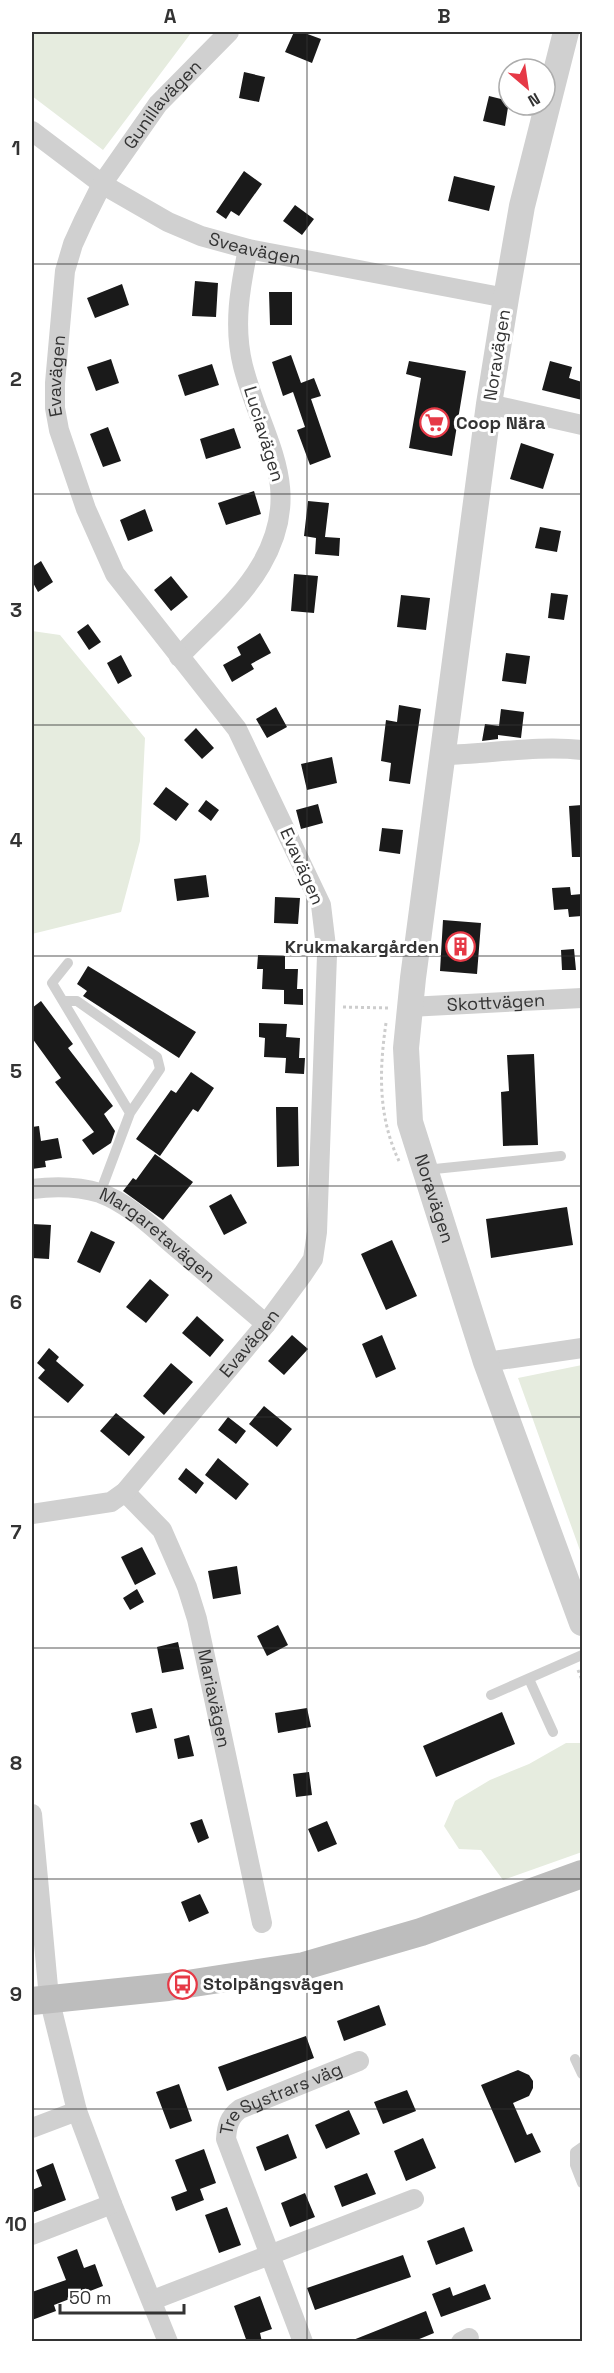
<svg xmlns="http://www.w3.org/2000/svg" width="614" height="2373" font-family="'Space Grotesk',sans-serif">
  <rect width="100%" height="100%" fill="#fff"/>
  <!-- green -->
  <path fill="#e6ecdf" d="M32 32H190L191 33 103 150 32 96Z
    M32 631 60 635 145 738 140 841 121 912 32 934Z
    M582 1365V1556L518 1378Z
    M566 1743H582V1852L503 1880 481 1850 459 1849 444 1826 455 1801 490 1780 529 1764Z"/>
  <!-- building -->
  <path fill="#1a1a1a" d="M294 32H302L321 39 312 63 285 52Z
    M244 72 265 77 259 102 239 98Z
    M489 96 509 101 505 126 483 121Z
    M244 171 262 184 239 216 231 211 226 219 216 212Z
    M454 176 495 186 489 211 448 201Z
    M295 205 314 219 302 235 283 221Z
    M195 281 218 283 216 317 192 316Z
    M122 284 129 305 95 318 87 298Z
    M269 292H292V325H270Z
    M291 355 301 383 314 378 321 396 311 399 331 457 310 465 297 430 305 427 293 392 283 396 272 362Z
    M111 359 119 383 96 391 87 367Z
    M409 361 466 371 452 456 409 448 421 378 406 374Z
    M550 361 572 367 569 378 582 382V400L542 390Z
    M212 364 219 385 185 396 178 375Z
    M108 427 121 461 103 467 90 434Z
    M234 428 241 448 206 459 200 439Z
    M521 443 554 454 543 489 510 479Z
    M254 491 261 514 226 525 218 503Z
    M308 501 329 503 325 537 340 538 339 556 315 554 316 538 304 536Z
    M145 509 153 531 128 541 120 520Z
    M540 527 561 531 557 552 535 548Z
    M41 561 53 582 38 592 32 581V567Z
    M294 574 318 576 314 613 291 611Z
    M171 576 188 597 171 611 154 590Z
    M551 593 568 595 564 620 548 618Z
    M401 595 430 598 426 630 397 627Z
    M88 624 101 642 89 650 77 632Z
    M260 633 271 653 251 664 254 669 232 682 223 665 241 655 237 647Z
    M506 653 530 656 526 684 502 681Z
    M121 655 132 676 118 684 107 663Z
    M399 705 421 709 410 784 389 781 391 763 381 761 386 720 397 722Z
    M276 707 287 727 267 738 256 719Z
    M501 709 524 712 521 738 498 735V739L482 741 485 724 499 726Z
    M196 728 214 748 202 759 184 740Z
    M332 757 337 783 307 790 301 764Z
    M166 787 189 804 176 821 153 804Z
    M206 800 219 810 211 821 198 811Z
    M318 804 323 823 301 829 296 810Z
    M582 805V857H572L569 806Z
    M382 828 403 830 400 854 379 851Z
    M206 875 209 897 177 901 174 879Z
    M570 887 571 895 582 894V916L569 917 568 909 554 910 552 888Z
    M275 897 300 898 298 924 274 923Z
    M443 920 481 923 477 974 440 971Z
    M574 949 576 970H562L561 950Z
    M258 955 285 956V969H298L297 989H303V1005L284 1004V990L262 989 263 969H257Z
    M88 966 196 1032 179 1058 83 996 87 991 77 984Z
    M41 1001 73 1044 68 1048 113 1106 104 1114 115 1131 111 1143 93 1155 82 1140 94 1132 55 1082 61 1078 32 1038V1008Z
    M259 1023 287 1024 286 1037 300 1038 299 1058H305L304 1074 285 1073 286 1058 264 1057 265 1038 259 1037Z
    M534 1054 538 1145 503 1146 501 1092 509 1091 507 1055Z
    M191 1072 214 1088 198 1112 193 1109 160 1156 136 1139 171 1090 176 1093Z
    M276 1107H298L299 1166 277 1167Z
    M39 1126 41 1141 58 1138 62 1158 45 1161 46 1167 32 1169V1127Z
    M155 1154 193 1182 163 1220 123 1191 133 1178 136 1180Z
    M231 1194 247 1223 224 1235 209 1206Z
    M567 1207 573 1245 491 1258 486 1219Z
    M32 1224 51 1225 49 1259 32 1258Z
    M91 1231 115 1242 100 1273 77 1262Z
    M392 1240 417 1296 386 1310 361 1254Z
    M150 1279 169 1295 146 1323 126 1307Z
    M197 1316 224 1340 210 1357 182 1333Z
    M292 1335 308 1349 284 1375 268 1361Z
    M382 1335 396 1369 376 1378 362 1344Z
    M49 1348 59 1357 56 1361 84 1385 68 1403 38 1378 45 1370 37 1363Z
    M171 1363 193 1382 164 1415 143 1396Z
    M264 1406 292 1429 277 1447 249 1424Z
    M116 1413 145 1437 129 1456 100 1431Z
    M228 1417 246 1431 236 1444 218 1430Z
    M218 1458 249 1484 236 1500 205 1475Z
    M186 1468 204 1483 196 1494 178 1479Z
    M142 1547 156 1574 135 1585 121 1557Z
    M237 1566 241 1594 213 1599 208 1571Z
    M137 1589 144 1602 130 1610 123 1598Z
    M278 1625 288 1645 267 1656 257 1636Z
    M178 1642 184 1669 162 1673 157 1647Z
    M152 1708 157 1728 136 1733 131 1713Z
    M307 1708 311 1727 278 1733 275 1713Z
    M502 1712 515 1744 436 1777 423 1746Z
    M189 1735 194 1756 178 1759 174 1739Z
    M309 1772 312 1795 296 1797 293 1774Z
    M202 1819 209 1838 198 1843 190 1823Z
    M327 1821 337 1844 318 1852 308 1829Z
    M200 1894 209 1913 189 1922 181 1902Z
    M379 2005 386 2025 344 2041 337 2021Z
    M306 2036 314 2058 227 2091 218 2067Z
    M518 2070 529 2075 533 2081V2088L529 2096 513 2103 527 2135 532 2133 541 2152 515 2163 481 2085Z
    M179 2084 192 2121 170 2129 156 2092Z
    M407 2090 416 2111 383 2124 374 2102Z
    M349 2110 360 2134 326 2149 315 2125Z
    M288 2134 297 2158 265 2171 256 2147Z
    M423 2138 436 2168 406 2181 394 2151Z
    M204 2149 216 2183 200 2189 204 2200 176 2211 171 2197 187 2191 175 2160Z
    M53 2163 66 2200 32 2213V2190L42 2186 36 2170Z
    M367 2173 376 2194 342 2207 334 2186Z
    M305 2193 315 2217 290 2227 281 2203Z
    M227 2207 241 2245 219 2253 205 2215Z
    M464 2227 473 2251 436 2265 427 2241Z
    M77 2249 84 2268 95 2264 103 2286 54 2305 56 2311 32 2320V2292L66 2280 57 2257Z
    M403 2255 411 2277 315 2310 307 2288Z
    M485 2284 491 2299 441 2317 432 2294 450 2287 453 2296Z
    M260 2296 272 2329 260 2333 262 2342H247L234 2306Z
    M426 2311 434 2333 412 2342H348Z"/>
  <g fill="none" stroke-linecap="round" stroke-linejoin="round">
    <!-- path -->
    <path stroke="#cdcdcd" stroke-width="3" stroke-dasharray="3 3" stroke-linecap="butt" d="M343 1007 389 1008
      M386 1023C379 1071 378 1117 399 1161
      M578 1670 582 1680"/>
    <!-- service -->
    <path stroke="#d0d0d0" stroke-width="10" d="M68 963 52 983 130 1113 100 1193
      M63 1001H77L157 1057 160 1069 130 1113
      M425 1170 561 1156
      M529 1679 553 1732
      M491 1695 582 1655
      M575 2059 582 2074
      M582 2147 575 2152V2165L582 2183"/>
    <!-- minor -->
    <g stroke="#d0d0d0" stroke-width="20">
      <path id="s1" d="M32 131 102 184 168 222 201 236 248 249 506 298"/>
      <path d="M489 404 582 425"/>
      <path d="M179 657C206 628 241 600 261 565 306 488 262 440 243 366 233 326 240 288 248 249"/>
      <path d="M444 755C490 754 537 745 582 750"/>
      <path id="s2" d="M409 1007 582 998"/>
      <path id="s3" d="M32 1189C55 1186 77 1186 100 1193 130 1204 154 1229 178 1249 207 1274 237 1299 266 1324"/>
      <path d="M486 1362 582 1348"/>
      <path id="s4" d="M125 1492 162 1530 187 1587 197 1619 262 1923"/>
      <path id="s5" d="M32 1514 111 1502 125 1492 266 1324 303 1274 313 1259 317 1232 327 955 321 905 237 729 115 574 86 509 59 430 55 408V383L65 271 73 244 84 220 102 184 158 104 229 32"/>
      <path d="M32 1814 49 1998 77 2111 112 2204 168 2342"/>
      <path d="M32 2128 77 2111"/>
      <path d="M32 2235 112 2204"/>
      <path d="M153 2300 414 2199"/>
      <path id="s6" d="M303 2342 226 2139C227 2126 229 2117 240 2109L359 2061"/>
      <path d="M461 2342 469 2338"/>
    </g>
    <!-- tertiary -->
    <path stroke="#d0d0d0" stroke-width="26" id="s7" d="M566 32 522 206 506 298 489 404 413 978 406 1048 410 1122 486 1362 582 1623"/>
    <!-- secondary -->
    <path stroke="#bdbdbd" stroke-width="28" d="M32 2001 168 1987 304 1966 421 1932 582 1874"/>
  </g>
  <!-- grid -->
  <path fill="none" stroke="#333" stroke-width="1.5" stroke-opacity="0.55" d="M307 32V2342M32 264H582M32 494H582M32 725H582M32 956H582M32 1186H582M32 1417H582M32 1648H582M32 1879H582M32 2109H582"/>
  <!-- icons -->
  <defs>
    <symbol id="supermarket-ring" viewBox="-11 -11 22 22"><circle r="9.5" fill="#fff" stroke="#e63946" stroke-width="1.5"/><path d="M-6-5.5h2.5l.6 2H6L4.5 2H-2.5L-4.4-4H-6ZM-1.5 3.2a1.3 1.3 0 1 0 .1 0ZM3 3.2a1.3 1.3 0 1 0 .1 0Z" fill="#e63946"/></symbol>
    <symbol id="building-ring" viewBox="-11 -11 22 22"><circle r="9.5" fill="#fff" stroke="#e63946" stroke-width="1.5"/><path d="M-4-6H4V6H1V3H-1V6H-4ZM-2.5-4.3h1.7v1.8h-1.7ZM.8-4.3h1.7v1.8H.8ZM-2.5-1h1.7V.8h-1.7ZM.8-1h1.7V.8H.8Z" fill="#e63946"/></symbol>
    <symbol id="bus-ring" viewBox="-11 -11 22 22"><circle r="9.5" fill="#fff" stroke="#e63946" stroke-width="1.5"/><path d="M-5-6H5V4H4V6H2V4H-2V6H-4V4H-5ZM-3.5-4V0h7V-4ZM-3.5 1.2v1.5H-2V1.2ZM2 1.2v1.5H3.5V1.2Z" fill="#e63946"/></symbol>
  </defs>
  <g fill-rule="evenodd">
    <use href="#supermarket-ring" x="418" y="406" width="33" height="33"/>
    <use href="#building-ring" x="444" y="930" width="33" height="33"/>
    <use href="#bus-ring" x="166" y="1968" width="33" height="33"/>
  </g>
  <g text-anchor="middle" stroke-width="6" stroke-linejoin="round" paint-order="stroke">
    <!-- street labels -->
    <g font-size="18" fill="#333" stroke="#fff">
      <text dy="6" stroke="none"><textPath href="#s5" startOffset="1653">Gunillavägen</textPath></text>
      <text dy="6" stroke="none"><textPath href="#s1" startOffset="255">Sveavägen</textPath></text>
      <text transform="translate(497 355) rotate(-81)" y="6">Noravägen</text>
      <text dy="6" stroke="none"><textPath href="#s5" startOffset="1353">Evavägen</textPath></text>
      <text transform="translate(264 434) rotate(73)" y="6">Luciavägen</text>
      <text transform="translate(302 866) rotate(66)" y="6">Evavägen</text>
      <text dy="6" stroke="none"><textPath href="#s2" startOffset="87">Skottvägen</textPath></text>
      <text dy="6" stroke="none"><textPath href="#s7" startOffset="1184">Noravägen</textPath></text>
      <text dy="6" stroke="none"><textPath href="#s3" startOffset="140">Margaretavägen</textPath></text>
      <text dy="6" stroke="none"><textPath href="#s5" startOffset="291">Evavägen</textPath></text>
      <text dy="6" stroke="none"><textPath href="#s4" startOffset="230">Mariavägen</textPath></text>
      <text dy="6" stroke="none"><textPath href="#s6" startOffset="291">Tre Systrars väg</textPath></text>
    </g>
    <!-- poi labels -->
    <g font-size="18" font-weight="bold" fill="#333" stroke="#fff" text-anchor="start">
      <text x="456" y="429">Coop Nära</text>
      <text x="439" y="953" text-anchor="end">Krukmakargården</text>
      <text x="203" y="1990">Stolpängsvägen</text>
    </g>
  </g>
  <!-- border -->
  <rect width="614" height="2373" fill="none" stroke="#ffffff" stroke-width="66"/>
  <!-- north arrow -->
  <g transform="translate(527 87) rotate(151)"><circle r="28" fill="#ffffff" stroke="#adadad" stroke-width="1.5"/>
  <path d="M0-4.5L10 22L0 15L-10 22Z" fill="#e63946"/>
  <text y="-9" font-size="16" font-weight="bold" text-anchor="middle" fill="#333333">N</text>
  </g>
  <!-- scale -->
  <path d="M60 2304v9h124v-9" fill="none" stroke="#333333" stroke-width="3"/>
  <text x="69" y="2304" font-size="18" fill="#333333" stroke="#ffffff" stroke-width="4.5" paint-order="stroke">50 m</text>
  <rect x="33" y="33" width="548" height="2307" fill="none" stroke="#333" stroke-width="2"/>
  <g font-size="20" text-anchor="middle" font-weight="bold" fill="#333">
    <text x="170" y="23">A</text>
    <text x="444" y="23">B</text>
    <text x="16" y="155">1</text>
    <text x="16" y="386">2</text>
    <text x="16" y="617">3</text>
    <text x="16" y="847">4</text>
    <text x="16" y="1078">5</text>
    <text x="16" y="1309">6</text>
    <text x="16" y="1539">7</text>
    <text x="16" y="1770">8</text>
    <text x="16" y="2001">9</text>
    <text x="16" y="2231">10</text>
  </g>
</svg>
